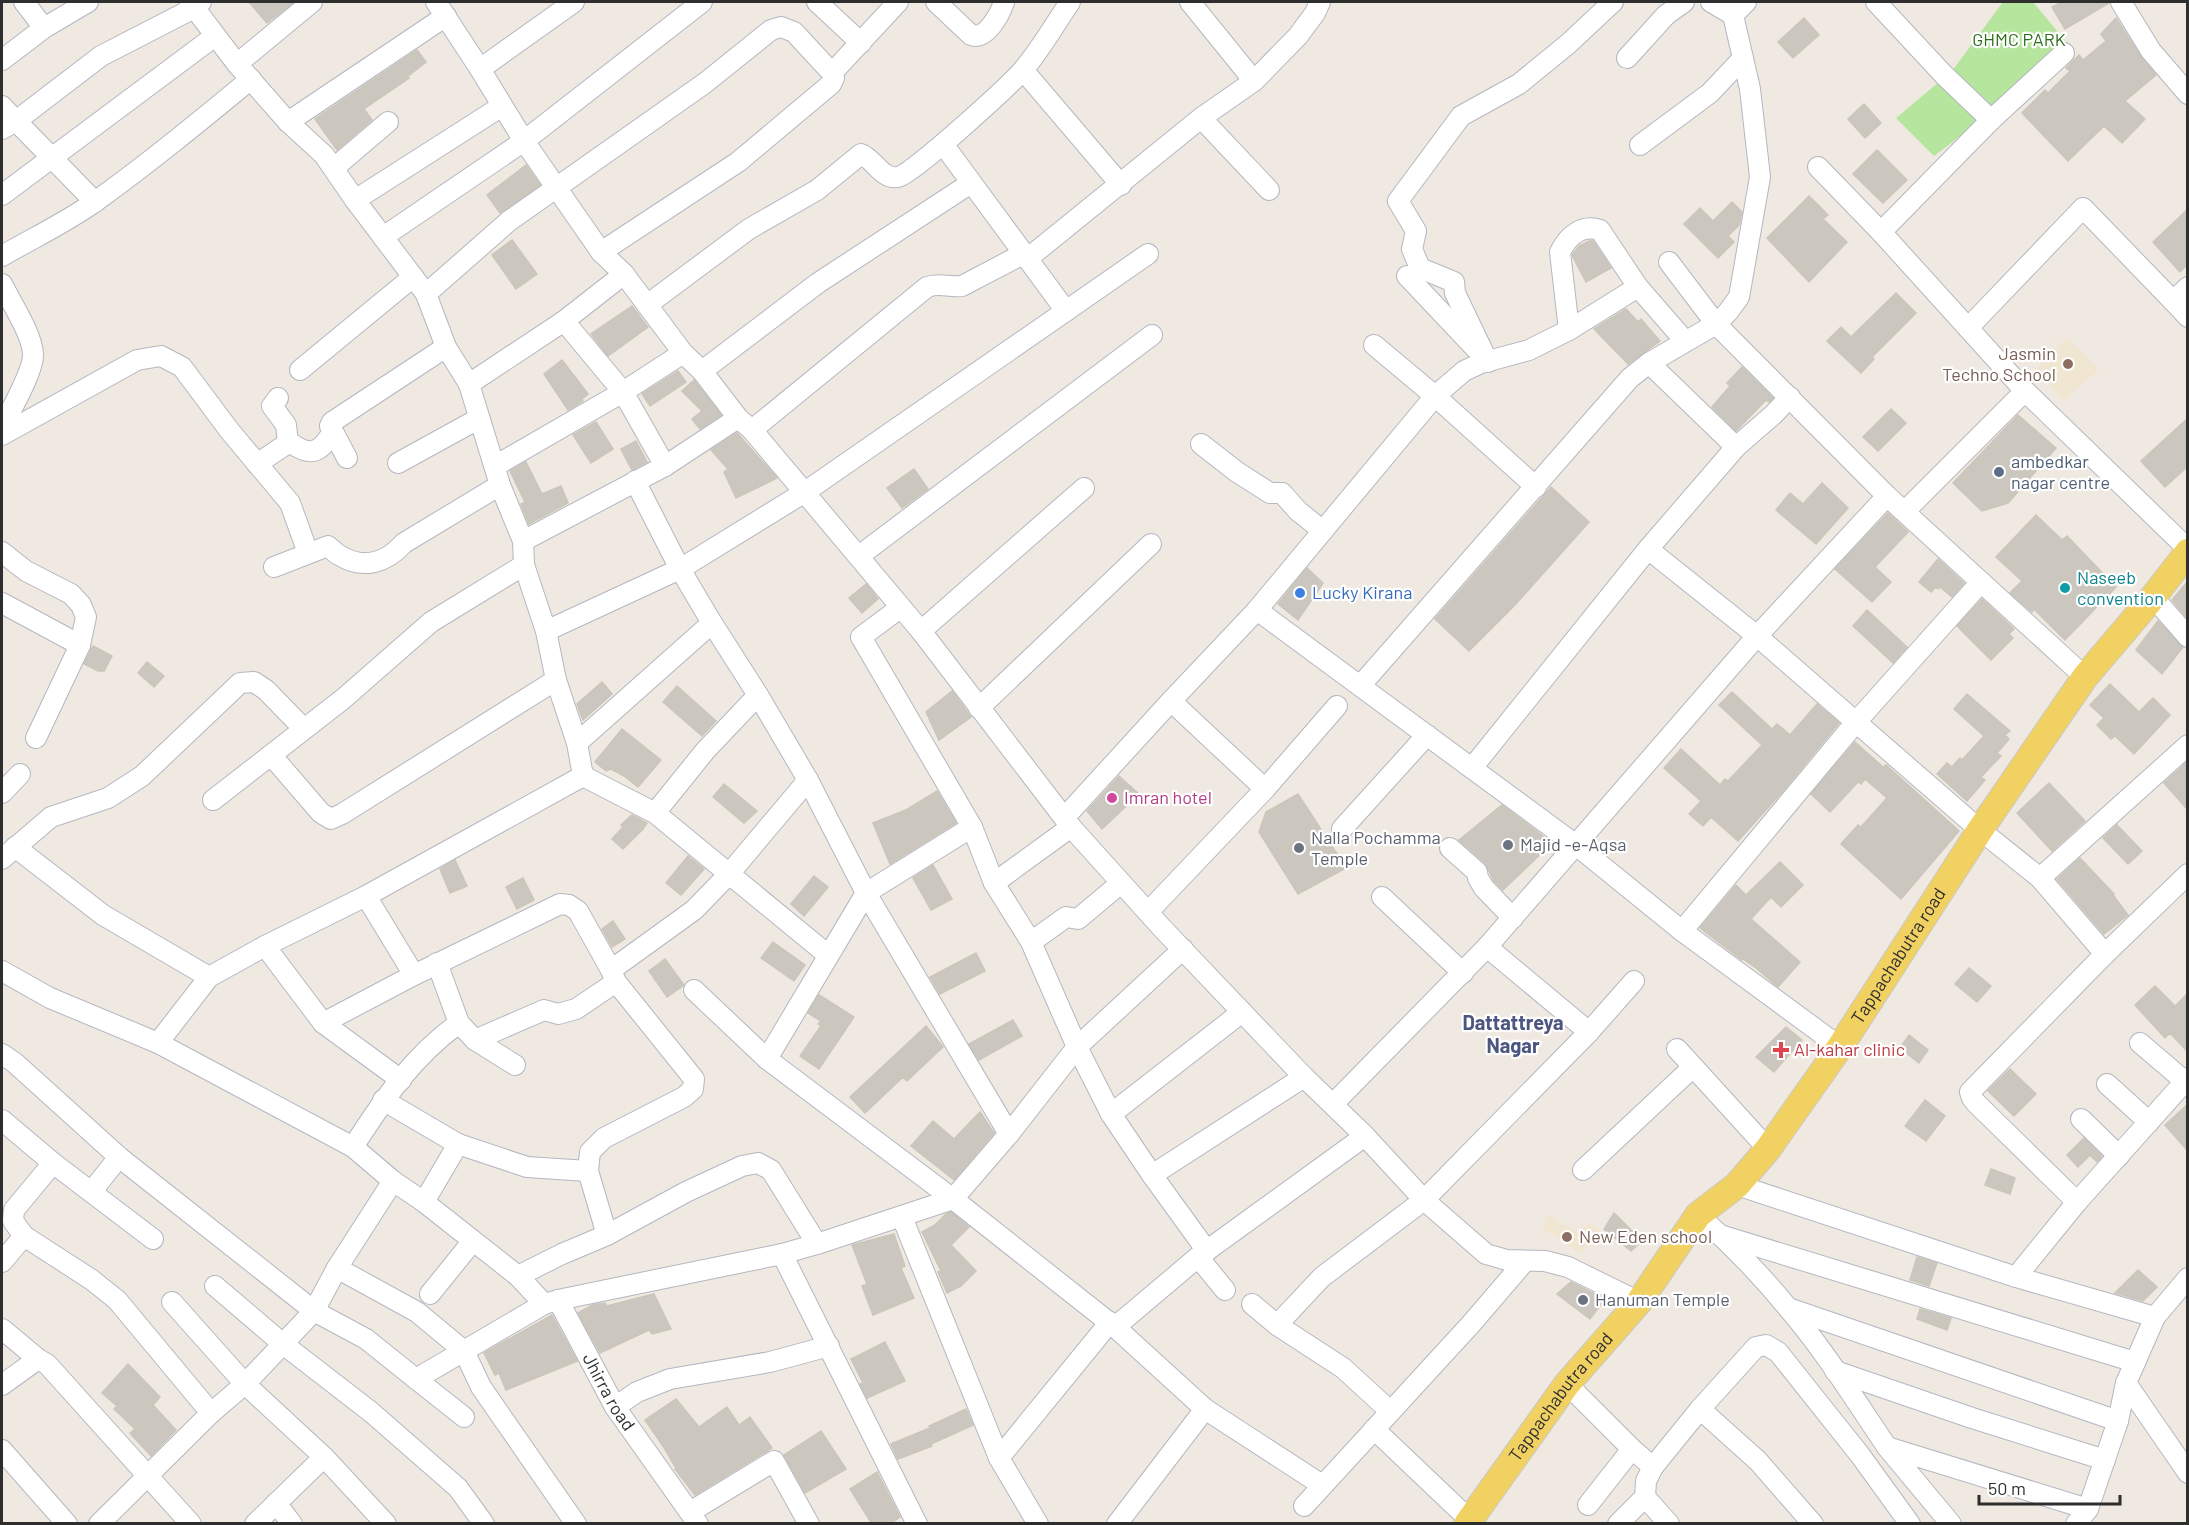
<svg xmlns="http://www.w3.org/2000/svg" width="2189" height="1525" font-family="Barlow,sans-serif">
  <rect width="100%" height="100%" fill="#efe9e1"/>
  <!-- education -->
  <path fill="#f0e6d1" d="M2067 337 2099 369 2064 401 2035 370Z
    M1549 1214 1579 1234 1589 1222 1601 1231 1587 1247 1579 1253 1542 1228Z"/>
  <!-- grass -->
  <path fill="#b6e59e" d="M2003 2H2033L2068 44 1993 111 1934 156 1896 118 1952 71Z"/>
  <!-- building -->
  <path fill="#cbc7bf" stroke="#cbc5ba" stroke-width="1.5" d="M249 2H294L267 23Z
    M2062 2H2109V3L2065 29 2052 7Z
    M1804 18 1819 35 1793 58 1778 42Z
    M2116 18 2141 57 2156 75 2125 101 2145 119 2122 143 2104 126 2068 161 2022 113 2045 90 2048 93 2070 71 2066 68 2079 55 2083 60 2106 41 2101 34Z
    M417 50 426 62 407 77 409 78 364 109 372 120 337 150 315 119Z
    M1864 104 1881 123 1865 138 1848 119Z
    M1877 150 1907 180 1883 203 1853 174Z
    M526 165 540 185 500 213 487 195Z
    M1809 196 1828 215 1823 219 1847 242 1809 282 1767 238Z
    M1732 202 1742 212 1739 225 1728 236 1734 242 1718 258 1684 224 1700 208 1713 221Z
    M2187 210V265L2180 272 2153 242Z
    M512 240 537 274 516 289 492 255Z
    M1589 241H1593L1611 268 1586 282 1572 255 1579 246Z
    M1896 293 1916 313 1872 357 1874 359 1861 373 1827 341 1841 327 1851 337Z
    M632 306 648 327 608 356 591 334Z
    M1626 309 1638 322 1641 319 1660 341 1628 364 1594 329Z
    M562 360 588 394 582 399 583 401 568 410 544 374Z
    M1742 367 1773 398 1769 402 1766 400 1736 431 1712 407 1730 386 1727 383Z
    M678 371 686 382 650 406 642 394Z
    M694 380 721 415 700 429 692 419 702 411 682 391Z
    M1891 409 1906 423 1878 451 1863 437Z
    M2018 415 2056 448 2008 503 1982 511 1953 483Z
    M2187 419V467L2165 487 2141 461Z
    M596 422 613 449 591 463 573 435Z
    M737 433 777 478 736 498 724 472 728 469 711 450Z
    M636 441 647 462 632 470 621 449Z
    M526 462 542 494 561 486 568 503 529 524 521 504 525 502 510 471Z
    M914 469 928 489 902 508 887 488Z
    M1822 483 1848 508 1816 544 1776 510 1790 493 1803 504Z
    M1551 487 1589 522 1514 606 1469 651 1435 619Z
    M1888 513 1908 532 1875 567 1891 582 1872 602 1835 569Z
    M2036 515 2062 540 2067 536 2116 587 2065 640 2034 609 2032 612 2010 593 2022 581 1996 557Z
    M1938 559 1964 583 1952 597 1940 587 1938 589 1936 587 1931 592 1919 582Z
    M1307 568 1323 583 1298 620 1278 604Z
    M2187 582V618L2172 600Z
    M866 584 878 599 862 613 849 598Z
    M1982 599 2014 629 2009 634 2013 638 1991 660 1957 626Z
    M1867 610 1907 647 1893 663 1853 626Z
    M2158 621 2183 647 2162 674 2136 650Z
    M93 646 112 656 104 671H98L84 664Z
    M147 662 164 676 154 687 138 673Z
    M602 682 612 694 583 720 577 704Z
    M2110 684 2139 712 2153 698 2170 715 2134 754 2115 736 2111 739 2097 725 2104 718 2090 705Z
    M677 686 716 721 702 736 663 702Z
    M952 691 971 717 939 740 926 712Z
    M1732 692 1772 729 1777 724 1790 735 1817 704 1839 723 1783 791 1738 841 1711 817 1703 826 1689 814 1701 801 1664 768 1681 749 1720 785 1725 779 1728 781 1762 745 1719 705Z
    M1967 694 2010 731 2005 735 2009 739 1997 753 2001 756 1981 777 1985 780 1967 801 1937 774 1947 763 1952 767 1960 758 1962 760 1984 736 1954 709Z
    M622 729 661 760 638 787 624 776 611 769 606 771 595 762Z
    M1855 742 1883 767 1886 765 1959 831 1901 899 1841 844 1858 825 1861 827 1887 798 1865 779 1861 784 1858 782 1830 812 1811 794Z
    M2187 762V809L2164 783Z
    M1119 776 1139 794 1102 829 1087 811Z
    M2049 783 2085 821 2052 851 2017 813Z
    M724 784 757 811 744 823 713 797Z
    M937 791 956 823 890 864 873 823 906 810Z
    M1298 794 1346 868 1298 894 1259 832 1266 812Z
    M1502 805 1552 843 1503 890 1494 881 1485 863 1459 840Z
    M632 815 647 823 643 829 623 849 612 839 623 827 621 825Z
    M2117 825 2142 851 2128 864 2103 838Z
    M688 856 704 869 681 895 666 883Z
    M2080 858 2114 894 2113 895 2128 915 2104 934 2057 879Z
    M455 860 467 886 450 893 440 869Z
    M1780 862 1803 885 1781 907 1771 897 1751 919 1800 962 1778 987 1756 968 1743 959 1742 960 1700 928 1736 885 1746 895Z
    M933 865 952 899 931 910 913 878Z
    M814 876 828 887 804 916 791 904Z
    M523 878 534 900 517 909 506 887Z
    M613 921 625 939 612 947 602 929Z
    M773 942 805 965 794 981 761 958Z
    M976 953 985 971 940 994 930 977Z
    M665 959 684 985 667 997 649 971Z
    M1969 968 1991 986 1977 1002 1955 984Z
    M2155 986 2175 1006 2187 994V1051L2170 1033 2165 1038 2135 1005Z
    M819 995 854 1017 819 1069 800 1056 821 1026 818 1024 821 1021 808 1013Z
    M1013 1020 1022 1036 979 1060 969 1044Z
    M926 1026 943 1047 907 1081 903 1077 865 1113 850 1097Z
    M1786 1027 1802 1040 1774 1072 1756 1057Z
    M1909 1035 1928 1050 1919 1063 1900 1048Z
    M2010 1069 2036 1094 2014 1116 1988 1091Z
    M1925 1100 1945 1116 1926 1141 1905 1126Z
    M2187 1105V1150L2165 1125Z
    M980 1112 994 1133 954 1180 911 1146 933 1121 954 1139Z
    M2084 1138 2102 1156 2097 1162 2090 1155 2078 1167 2067 1155Z
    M1991 1169 2015 1178 2010 1194 1985 1185Z
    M951 1212 969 1227 951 1245 976 1271 961 1286 947 1293 938 1272 941 1271 922 1232 935 1225 946 1214Z
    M1614 1213 1642 1241 1631 1251 1604 1229Z
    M894 1234 905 1266 901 1268 914 1298 873 1315 862 1286 867 1284 852 1245Z
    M1917 1257 1937 1263 1929 1286 1910 1280Z
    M2138 1270 2157 1287 2143 1301 2115 1293Z
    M1571 1282 1605 1299 1590 1319 1557 1294Z
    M654 1294 671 1329 652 1334 649 1330 600 1353 578 1313 592 1305 605 1303 607 1306Z
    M1920 1309 1951 1318 1947 1330 1917 1319Z
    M552 1315 577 1361 506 1390 499 1373 495 1375 484 1353Z
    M885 1342 905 1381 867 1398 860 1384 863 1383 851 1359Z
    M128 1364 160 1397 153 1405 176 1430 151 1456 130 1433 135 1429 114 1409 117 1406 102 1393Z
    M676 1399 699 1427 727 1407 739 1425 750 1417 772 1448 695 1495 675 1469 676 1468 663 1446 645 1420Z
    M966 1409 973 1425 931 1444 932 1446 898 1459 891 1444 930 1428 929 1426Z
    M821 1431 846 1469 805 1493 784 1455Z
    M877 1472 900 1517 890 1524H872L850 1489Z"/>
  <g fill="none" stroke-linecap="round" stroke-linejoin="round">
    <defs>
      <g id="minor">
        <path d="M24 2 44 28"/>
        <path d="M190 2 237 64 288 122 324 155 355 200 426 294 446 347 469 384 500 485 523 541 524 565 546 631 556 680 577 743 583 776 655 813 705 751 758 695 808 780 866 893 767 1059"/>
        <path d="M436 2 480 69 524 141 601 252 624 274 683 353 702 371 738 418 752 430 921 631 1071 827 1162 928 1304 1077 1365 1136 1424 1200 1486 1254 1507 1260 1545 1261 1568 1267 1639 1302"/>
        <path d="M817 2 861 43"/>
        <path d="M936 2 971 35C986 41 1000 14 1004 2"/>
        <path d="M1190 2 1254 81"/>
        <path d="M1711 2 1733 15"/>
        <path d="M1876 2 1944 75 1991 120"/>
        <path d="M2121 2 2151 51 2188 94"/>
        <path d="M2064 53 1991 120 1881 232 2025 391 2188 549"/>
        <path d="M1627 58 1666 15 1684 2"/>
        <path d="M2 60 44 28 88 2"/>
        <path d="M237 64 312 2"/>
        <path d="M480 69 574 2"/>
        <path d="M1023 70 1121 185"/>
        <path d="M2 106 16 121 2 129"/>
        <path d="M1201 118 1269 190"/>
        <path d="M288 122 446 16"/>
        <path d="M943 144 1066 311"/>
        <path d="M1640 145 1710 93 1743 58"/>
        <path d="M1818 167 1881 232"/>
        <path d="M334 168 388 122"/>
        <path d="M2 195 215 36"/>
        <path d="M355 200 502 106"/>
        <path d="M95 202 16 121 101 56 194 8 201 2"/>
        <path d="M383 237 524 141 702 2"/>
        <path d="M601 252 738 162 831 84 834 78 832 73 898 2"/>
        <path d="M2 256C33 238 67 222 96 201 149 163 200 121 251 79"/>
        <path d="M1027 259 1201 118 1254 81 1298 36 1315 13 1320 2"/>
        <path d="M1669 262 1716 324 1887 496 2085 677"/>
        <path d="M1407 276 1476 349"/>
        <path d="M2 284C11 302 32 334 33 354 34 371 10 411 2 428"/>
        <path d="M2188 287 2173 301 2188 317"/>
        <path d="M426 294 509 221 705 83 771 30 781 27 794 32 832 73"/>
        <path d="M647 305 749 229 817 190 861 154C874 159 882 180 898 177 913 174 1010 85 1023 70 1041 49 1055 24 1070 2"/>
        <path d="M564 321 623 392 665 466"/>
        <path d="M1968 328 2083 208 2173 301"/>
        <path d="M1569 330 1560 252C1568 236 1582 224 1600 230L1638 287"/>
        <path d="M1374 345 1435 396 1536 487"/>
        <path d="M1488 362 1455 293 1454 282 1420 268 1412 249 1416 231 1398 201 1461 116 1519 84 1568 44 1613 2"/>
        <path d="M1649 363 1716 324 1728 312 1739 297 1760 177 1750 89 1733 15 1746 2"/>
        <path d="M300 370 413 277"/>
        <path d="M702 371 818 283 971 183"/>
        <path d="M469 384 564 321 624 274"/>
        <path d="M278 398 272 406 286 425 288 443"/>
        <path d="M752 430 927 287C941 282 949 288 962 286L1023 254"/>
        <path d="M2 435 137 360 161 356 182 367 229 430 290 503 308 553"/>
        <path d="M1201 444 1237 472 1270 493H1282L1298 511 1323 531"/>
        <path d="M347 458 330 426 332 422 446 347"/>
        <path d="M398 463 478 419"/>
        <path d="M257 464 288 443H291C310 457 320 453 332 433"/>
        <path d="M495 466 623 392 683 353"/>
        <path d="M635 481 680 569 712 623"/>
        <path d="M1905 511 2025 391"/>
        <path d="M523 541 665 466 738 418"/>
        <path d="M1648 549 1757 636 1980 830 2040 878 2105 954 2188 874"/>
        <path d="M2 552 26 571 71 594 81 605 86 617 80 645 36 738"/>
        <path d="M859 556 1152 335"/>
        <path d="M274 567 328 546C332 549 335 553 339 555 363 570 386 563 404 543L500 485"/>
        <path d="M2153 597 2188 637"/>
        <path d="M2 603 80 645"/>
        <path d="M900 608 861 637 972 827 994 883 1031 942 1077 1047 1111 1114 1152 1175 1207 1251"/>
        <path d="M1257 610 1435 396 1464 371 1481 363 1529 350 1569 330 1638 287 1685 341"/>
        <path d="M546 631 680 569 805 492 1148 254"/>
        <path d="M921 631 1084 488"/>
        <path d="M1360 686 1576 845 1682 931 1840 1047"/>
        <path d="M1171 701 1265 789"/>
        <path d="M979 708 1151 544"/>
        <path d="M577 743 712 623 758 695"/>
        <path d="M271 755 343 699 431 622 524 565"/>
        <path d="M1472 768 1648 549 1736 447 1774 414 1790 397"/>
        <path d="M583 776 366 896 265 946 209 977 158 1043 353 1147 393 1181 424 1202 518 1276 544 1304 558 1300 782 1254"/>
        <path d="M2 793 20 774"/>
        <path d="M213 800 271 755 321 813 331 819 342 814 556 680"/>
        <path d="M655 813 828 955"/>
        <path d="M1065 817 1171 701 1257 610 1360 686 1630 378 1649 363 1736 447"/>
        <path d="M972 827 866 893 1009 1134"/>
        <path d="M1342 829 1427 735"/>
        <path d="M15 847 103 915 209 977"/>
        <path d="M1450 848 1477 872 1478 878 1484 888 1513 918"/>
        <path d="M2 859 51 817 108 798 142 776 240 683 254 682 266 690 304 729"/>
        <path d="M2040 878 2188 745"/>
        <path d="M994 883 1071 827"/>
        <path d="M366 896 414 975 560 904 569 905 578 911 611 970 616 982 694 1079 693 1089 684 1097 604 1138 590 1152 588 1171 607 1235"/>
        <path d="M1382 897 1463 973"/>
        <path d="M1148 912 1265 789 1337 706"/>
        <path d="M1682 931 1856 722 1981 582"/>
        <path d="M1031 942 1066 917 1078 919 1121 883"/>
        <path d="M265 946 323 1023"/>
        <path d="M1487 947 1589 1032"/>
        <path d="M437 963 459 1023 475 1040 515 1065"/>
        <path d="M611 970 694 910 729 874 808 780"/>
        <path d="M2 971 50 998 158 1043"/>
        <path d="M694 990 767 1059 953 1199 1115 1327 1198 1257 1365 1136"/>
        <path d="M475 1040 544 1010 558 1014 576 1009 616 982"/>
        <path d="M2140 1043 2188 1084"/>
        <path d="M1677 1049 1768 1149"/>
        <path d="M2 1054 15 1063 119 1157 314 1311 366 1339 416 1379"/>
        <path d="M401 1080 323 1023 414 975"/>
        <path d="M2107 1084 2149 1122"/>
        <path d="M383 1100 458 1144 424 1202"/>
        <path d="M1333 1104 1487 947 1757 636 1887 496"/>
        <path d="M1111 1114 1242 1012"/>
        <path d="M2081 1119 2119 1156"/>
        <path d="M2 1120 53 1163 153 1239"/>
        <path d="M458 1144 527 1167 588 1171"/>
        <path d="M353 1147C384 1099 412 1057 459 1023"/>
        <path d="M53 1163 14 1210 13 1221 24 1236 92 1280 117 1300 211 1413"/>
        <path d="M1583 1170 1693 1067"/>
        <path d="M1152 1175 1304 1077"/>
        <path d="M1737 1185 2016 1277 2155 1317"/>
        <path d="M92 1191 119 1157"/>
        <path d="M2077 1202 1976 1103 1972 1098 1970 1092 2105 954"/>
        <path d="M1698 1215C1730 1243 1761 1275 1788 1308 1825 1351 1855 1400 1887 1447"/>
        <path d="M902 1217 999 1458 1038 1524"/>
        <path d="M1720 1235 2135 1362"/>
        <path d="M1198 1257 1225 1290"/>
        <path d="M2 1262 24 1236"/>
        <path d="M337 1268 417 1312 464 1351 481 1387 576 1524"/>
        <path d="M518 1276 562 1254 607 1235 686 1192 742 1166 758 1163 771 1170 817 1244"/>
        <path d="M2016 1277 2077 1202 2188 1078"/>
        <path d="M215 1286 283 1344 371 1412 458 1488 484 1524"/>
        <path d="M430 1294 472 1242"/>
        <path id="s1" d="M558 1300 615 1407 698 1524"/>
        <path d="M172 1302 245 1384 324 1457 386 1524"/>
        <path d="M1252 1304 1277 1325 1343 1368 1390 1411"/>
        <path d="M1788 1308 2118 1421"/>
        <path d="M1277 1325 1322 1277 1424 1200 1589 1032 1634 981"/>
        <path d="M1115 1327 1205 1409 1117 1524"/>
        <path d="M2 1329 38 1359 47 1364 191 1524"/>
        <path d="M1835 1371 1972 1418 2105 1460"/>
        <path d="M2126 1383 2188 1473"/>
        <path d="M1567 1384 1632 1449 1653 1467"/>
        <path d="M2 1385 38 1359"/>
        <path d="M615 1407 637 1392 670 1379 770 1362 829 1346"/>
        <path d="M1205 1409 1322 1485"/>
        <path d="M1700 1409 1758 1461 1813 1524"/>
        <path d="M464 1417 416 1379 544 1304"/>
        <path d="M1374 1429 1474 1524"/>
        <path d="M2 1450 67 1524"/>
        <path d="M999 1458 1110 1322"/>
        <path d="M276 1503 292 1524"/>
        <path d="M1588 1505 1632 1449"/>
        <path d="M1304 1506 1471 1324 1525 1261"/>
        <path d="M690 1512 774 1461 809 1524"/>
        <path d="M99 1524 211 1413 245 1384 314 1311 337 1268 393 1181"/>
        <path d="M255 1524 324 1457"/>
        <path d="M917 1524 782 1254 817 1244 953 1199 1009 1134 1077 1047 1183 949"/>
        <path d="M1618 1524 1645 1497"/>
        <path d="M1669 1524 1645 1497 1646 1481 1653 1467 1700 1409 1756 1347 1766 1345 1778 1352 1860 1455 1910 1524"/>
        <path d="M1951 1524 1887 1447 2088 1509"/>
        <path d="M2076 1524 2088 1509 2118 1421 2126 1383 2155 1317 2188 1278"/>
      </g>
      <g id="major">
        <path id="s2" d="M1467 1524 1567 1384 1639 1302 1698 1215 1737 1185 1768 1149 1840 1047 1980 830 2085 677 2153 597 2188 552"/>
      </g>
    </defs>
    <!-- minor casing -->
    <use href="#minor" stroke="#b4b7c1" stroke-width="22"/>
    <!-- major casing -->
    <use href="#major" stroke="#c9c9c9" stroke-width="28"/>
    <!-- minor -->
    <use href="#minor" stroke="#fff" stroke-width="20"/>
    <!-- major -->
    <use href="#major" stroke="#f2d163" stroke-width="26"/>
  </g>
  <!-- markers -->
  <g fill="#8d6e63" stroke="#fff" stroke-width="2">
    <circle cx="2068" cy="364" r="6"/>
    <circle cx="1567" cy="1237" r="6"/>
  </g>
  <circle fill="#5c6f8a" stroke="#fff" stroke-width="2" cx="1999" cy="472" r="6"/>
  <circle fill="#0f9aa8" stroke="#fff" stroke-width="2" cx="2065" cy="588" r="6"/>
  <circle fill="#3f7fe0" stroke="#fff" stroke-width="2" cx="1300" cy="593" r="6"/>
  <circle fill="#d1479c" stroke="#fff" stroke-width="2" cx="1112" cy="798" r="6"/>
  <g fill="#6b7280" stroke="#fff" stroke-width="2">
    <circle cx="1508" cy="845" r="6"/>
    <circle cx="1299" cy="848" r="6"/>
    <circle cx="1583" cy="1300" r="6"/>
  </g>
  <path fill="#e0444e" stroke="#fff" stroke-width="2" d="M1778 1041h6v6h6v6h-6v6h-6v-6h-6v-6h6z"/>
  <g text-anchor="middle" stroke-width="4.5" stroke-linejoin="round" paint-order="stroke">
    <!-- park labels -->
    <g font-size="18" fill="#2c6e1b" stroke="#fff">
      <text x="2019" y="46">GHMC PARK</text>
    </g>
    <!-- education labels -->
    <g font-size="18" fill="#785e54" stroke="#fff" text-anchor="end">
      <text x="2056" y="360">Jasmin<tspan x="2056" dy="21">Techno School</tspan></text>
      <text x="1579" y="1243" text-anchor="start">New Eden school</text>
    </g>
    <!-- service labels -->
    <g font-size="18" fill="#4e5e75" stroke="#fff" text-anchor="start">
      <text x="2011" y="468">ambedkar<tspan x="2011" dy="21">nagar centre</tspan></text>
    </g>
    <!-- culture labels -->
    <g font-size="18" fill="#0d838f" stroke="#fff" text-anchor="start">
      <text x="2077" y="584">Naseeb<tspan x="2077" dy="21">convention</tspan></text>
    </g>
    <!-- shop labels -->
    <g font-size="18" fill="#366cbe" stroke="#fff" text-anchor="start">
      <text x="1312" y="599">Lucky Kirana</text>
    </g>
    <!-- hotel labels -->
    <g font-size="18" fill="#b23c85" stroke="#fff" text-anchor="start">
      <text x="1124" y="804">Imran hotel</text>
    </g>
    <!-- worship labels -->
    <g font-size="18" fill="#5b616d" stroke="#fff" text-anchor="start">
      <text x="1311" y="844">Nalla Pochamma<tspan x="1311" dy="21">Temple</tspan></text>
      <text x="1520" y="851">Majid -e-Aqsa</text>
      <text x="1595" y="1306">Hanuman Temple</text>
    </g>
    <!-- street labels -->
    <g font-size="18" fill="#2e2e2e" stroke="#fff">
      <text dy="6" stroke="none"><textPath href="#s2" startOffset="716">Tappachabutra road</textPath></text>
      <text dy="6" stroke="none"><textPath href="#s1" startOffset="105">Jhirra road</textPath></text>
      <text dy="6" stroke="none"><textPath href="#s2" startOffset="158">Tappachabutra road</textPath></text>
    </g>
    <!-- health labels -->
    <g font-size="18" fill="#be3a42" stroke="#fff" text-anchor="start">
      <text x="1794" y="1056">Al-kahar clinic</text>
    </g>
    <!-- neighbourhood labels -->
    <g font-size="20" font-weight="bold" fill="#4d5680" stroke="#fff">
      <text x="1513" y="1030">Dattattreya<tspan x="1513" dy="23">Nagar</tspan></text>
    </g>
  </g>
  <!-- border -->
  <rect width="2189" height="1525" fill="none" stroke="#2e2e2e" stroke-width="6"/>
  <!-- scale -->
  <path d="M1979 1495v9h141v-9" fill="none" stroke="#2e2e2e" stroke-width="3"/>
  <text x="1988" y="1495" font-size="18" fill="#2e2e2e" stroke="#ffffff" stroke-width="4.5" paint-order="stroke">50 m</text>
</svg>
